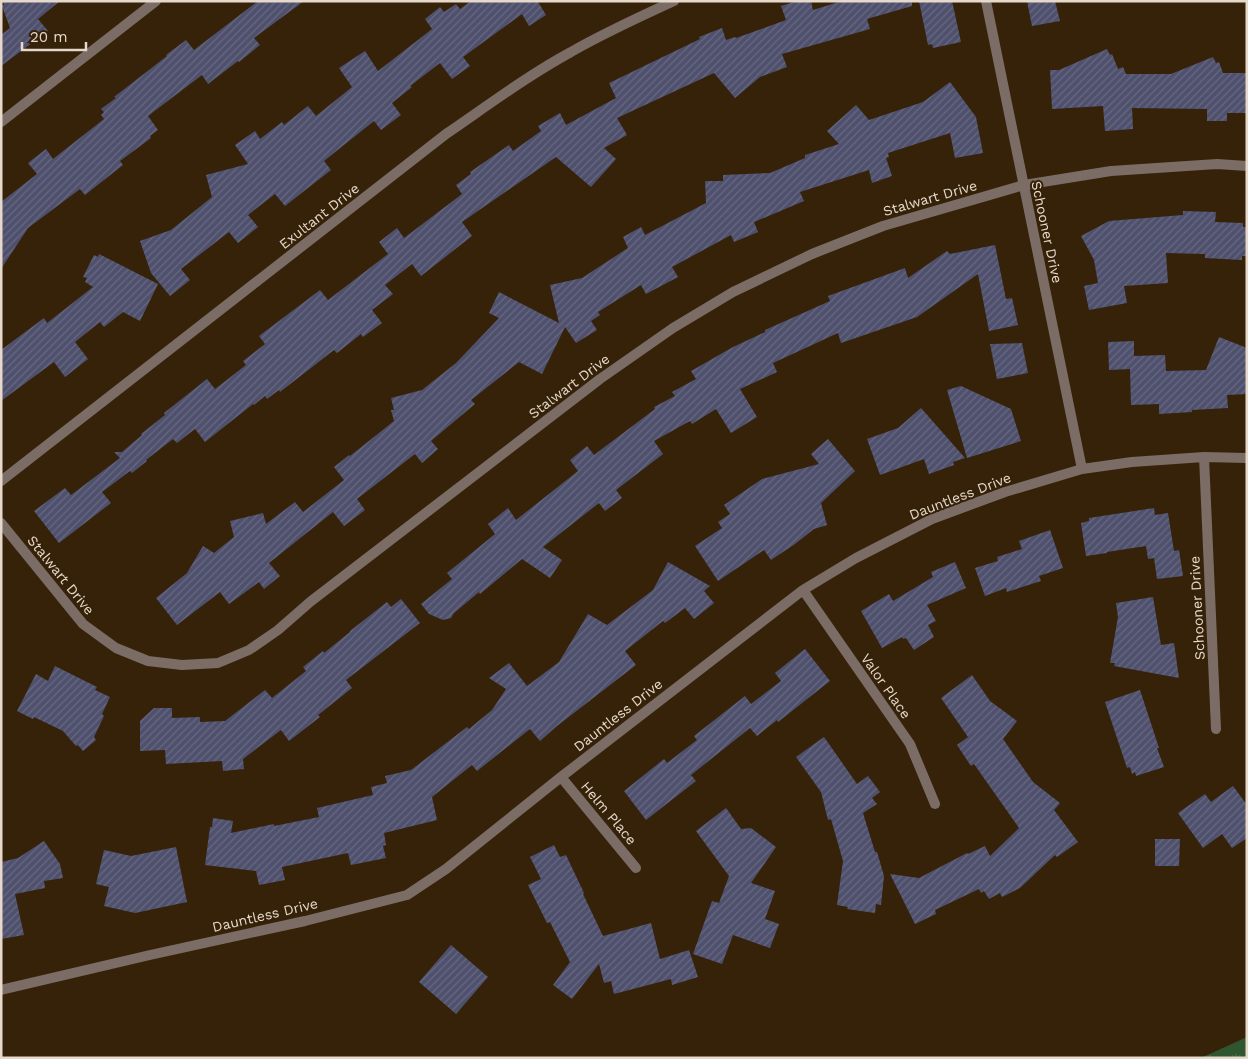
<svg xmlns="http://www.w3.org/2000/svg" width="1248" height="1059" font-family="'Work Sans',sans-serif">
  <defs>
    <pattern id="park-tufts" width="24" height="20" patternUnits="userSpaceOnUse" patternTransform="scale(1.25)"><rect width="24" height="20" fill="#2f5630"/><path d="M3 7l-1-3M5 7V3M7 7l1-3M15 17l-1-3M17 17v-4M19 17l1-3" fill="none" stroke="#4d6e4d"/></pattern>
    <pattern id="building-hatch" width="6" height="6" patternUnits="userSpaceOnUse" patternTransform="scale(1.25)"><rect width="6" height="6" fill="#4e506d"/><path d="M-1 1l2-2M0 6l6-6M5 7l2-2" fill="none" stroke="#686980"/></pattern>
  </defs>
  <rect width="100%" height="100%" fill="#352209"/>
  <!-- park -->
  <path fill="url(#park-tufts)" d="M1247 1037V1058H1201Z"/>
  <!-- building -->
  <path fill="url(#building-hatch)" d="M3 1H60L38 19 48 31 1 66V35L10 28 2 6 4 5Z
    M258 1H304L254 38 260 45 239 62 238 61 208 84 202 75 148 116 158 130 150 136 151 138 120 161 123 165 85 195 80 189 28 228 1 269V202L37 174 28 163 46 149 53 159 104 119 101 115 104 112 101 109 116 98 114 97 167 56 166 55 186 40 194 50Z
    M471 1H539L538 2 546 15 529 26 522 14 463 57 470 66 452 79 440 63 410 86 412 87 392 103 401 115 381 130 374 121 324 161 331 170 285 206 275 194 248 215 258 227 238 243 229 232 181 269 190 280 170 296 151 273 140 241 171 230 212 197 206 175 248 164 235 145 255 131 260 139 282 122 284 125 308 106 316 116 352 87 339 68 365 51 378 71 432 29 425 19 440 7 444 12 456 4 460 9Z
    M797 1H811L813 10 842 1H912V6L867 19 870 29 782 54 787 67 760 77 735 98 714 73 617 118 627 135 604 148 616 159 591 187 556 157 462 222 472 236 421 276 412 264 385 285 393 294 372 310 382 323 363 337 361 334 337 353 334 350 280 392 279 390 267 399 265 396 254 405 253 404 205 442 195 429 177 443 173 439 146 460 147 461 132 473 130 471 102 492 111 503 59 543 34 511 65 488 71 495 120 458 114 452H122L142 435 141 434 165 415 164 413 207 379 215 389 246 365 243 361 265 344 259 336 320 290 328 300 388 254 379 242 397 228 404 238 462 194 456 185 471 174 470 172 509 145 513 151 541 131 538 126 560 113 566 125 616 98 609 83 700 39 699 37 722 28 726 40 735 37 736 38 786 20 781 6Z
    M919 1H952L961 42 933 48 932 44 928 45Z
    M1027 1H1055L1060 21 1032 26Z
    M1107 49 1110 55 1112 54 1118 69 1123 67 1126 74H1171L1213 57 1216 63 1219 62 1223 73H1247V113H1227V121H1207V109L1132 108 1133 129 1105 131 1103 106 1052 109 1050 70H1059Z
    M950 82 976 117 983 153 955 158 950 133 888 153 889 157 886 158 892 176 872 183 869 170 800 192 804 201 754 222 758 232 734 242 731 235 672 267 678 277 646 294 641 285 598 312 600 315 591 321 597 330 576 343 565 327 542 374 519 362 471 400 475 404 431 441 438 449 422 463 415 454 357 499 365 510 344 526 333 512 269 563 280 576 264 589 259 582 229 604 220 592 177 625 156 598 187 573 203 546 214 553 234 537 230 521 263 513 266 524 295 502 303 512 344 480 334 467 349 455 350 456 394 421 391 410H394L391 398 422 390 456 363 499 318 489 313 499 292 559 323 550 285 582 278 628 248 623 237 641 227 645 235 706 203 705 181H723V175L770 173 805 158V155L839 144 827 131 856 105 869 120 923 102Z
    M1183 211 1216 212 1215 222 1243 223V227H1247V256H1242V260L1205 258V254L1166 253 1168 283 1124 286 1127 303 1089 310 1084 286 1098 283 1094 260 1081 236 1109 221 1183 215Z
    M995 245 1006 299 1012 298 1018 325 989 331 978 274 917 317 841 343 838 333 773 363 777 372 740 389 757 417 731 433 716 409 692 424 690 421 654 441 663 454 616 490 622 498 605 511 599 503 543 547 562 560 550 578 522 559 480 594 479 592 454 613 451 618 443 620 429 614 421 604 452 579 447 573 495 534 488 524 508 508 516 520 578 471 570 460 587 446 594 455 655 409 654 407 675 396 672 392 696 379 691 371 733 347 765 332V330L830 301 828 296 905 268 908 278 947 251 950 254Z
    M99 254 158 284 140 321 123 312 104 327 100 322 75 342 88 359 65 377 54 362 1 401V350L44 318 47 323 93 287 85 282 87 278 83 277 94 255 98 257Z
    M1219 337 1247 348V394L1227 395 1228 408 1192 410V412L1159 414V404L1131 405 1130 369 1109 370 1108 342 1134 341V356L1165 355 1166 371 1206 370Z
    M1022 343 1028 373 997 379 990 344Z
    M961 386 1011 409 1021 441 967 458 947 390Z
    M921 408 965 458 953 462 954 465 929 474 924 459 880 475 867 439 898 428Z
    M828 439 855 471 821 503 827 525 814 529 795 544 771 560 764 550 718 581 695 546 722 528 718 522 730 514 724 505 762 479 819 464 811 454Z
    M1154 508 1155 515 1168 513 1174 551 1179 550 1183 576 1157 579 1154 558 1148 559 1146 546 1107 552V553L1086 556 1081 523 1089 521V518Z
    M1050 530 1063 568 1039 576 1041 581 1007 592 1006 588 985 596 975 568 998 561 997 557 1022 549 1019 541Z
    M668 562 710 586 704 591 714 603 694 619 685 608 665 623 663 621 625 651 636 665 557 726 540 741 530 729 477 771 472 765 432 797 437 820 384 833 386 845 383 846 386 858 351 865 348 853 282 867 285 880 259 885 256 871 205 865 210 827H212L213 818 233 821 231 833 274 824V826L319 817 317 808 373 795 371 787 387 783 385 776 411 770 467 727 469 729 492 710 506 689 489 678 509 663 527 686 559 662 588 614 607 625 653 590Z
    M955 562 966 588 927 605 936 621 928 625 934 637 914 650 906 638 903 639 902 637 882 648 861 611 889 594 893 601 933 577 931 572Z
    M1153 597 1161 645 1174 643 1179 678 1114 666 1115 663H1110L1118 617 1116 603Z
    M401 599 420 623 346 680 352 688 318 715 320 717 289 741 281 730 243 759 244 769 223 771 222 761 166 764 165 750 140 751V721L154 708H172V718L200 717V722L225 721 265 690 272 698 306 671 303 667 323 651 324 653 350 632V631L387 602 391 607Z
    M805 649 830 681 778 722 777 720 757 736 750 728 691 775 696 781 646 820 624 791 664 759 667 763 697 740 694 736 745 696 751 704 781 681 775 673Z
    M55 666 97 687 95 690 110 697 102 714 104 716 94 737 96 740 83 751 78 745 76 746 63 731 34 717 33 719 17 711 36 674 48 681Z
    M972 675 990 701 1017 721 1003 739 1033 782 1060 803 1054 810 1078 842 1057 857 1055 855 1020 888 1002 897 1000 893 989 899 984 891 981 893 979 889 935 910 936 914 915 924 890 874 919 878 967 853 968 854 985 846 990 856 1019 828 974 764 971 766 957 745 968 737 941 698Z
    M1140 690 1159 748H1157L1164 767 1136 776 1135 772 1132 774 1130 767 1127 768 1105 702Z
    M824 737 857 784 868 776 880 792 872 798 877 804 863 813 875 852H877L884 876 881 905 876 904 875 913 847 909 848 907 837 905 843 861 831 819 828 820 821 792 796 757Z
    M1233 786 1247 805V838L1232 848 1222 834 1203 848 1178 813 1205 794 1211 802Z
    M726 808 741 829 751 828 776 847 751 883 775 891 765 919 779 924 770 948 733 935 722 964 693 954 712 901 719 903 729 876 696 831Z
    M1155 839H1180L1179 866H1155Z
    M44 841 60 864 63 878 44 881 45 888 15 894 24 935 1 939V862L18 858Z
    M554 845 560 857 566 855 584 893 583 894 603 936 651 923 660 959 689 950 698 977 672 985 671 979 614 994 611 981 604 983 599 964 572 999 553 985 570 962 550 922 547 923 528 885 541 879 530 857Z
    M176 847 187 902 135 913 104 906 109 887 96 884 104 850 131 856Z
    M451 945 488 977 456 1014 419 982Z"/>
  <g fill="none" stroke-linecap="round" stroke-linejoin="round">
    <!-- street -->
    <path stroke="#7b6c65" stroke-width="10" d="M986 1 1082 469
      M1 122 156 1
      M1204 457 1216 729
      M1 481 446 134C487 106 527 76 571 52 604 33 639 17 674 1
      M1 523 83 624 116 648 148 661 182 665 218 663 249 650 278 630 310 602 600 379 673 328 733 292 812 254 883 226 1024 185 1111 171 1217 164 1247 166
      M803 590 910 744 935 804
      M561 777 636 868
      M1 990 150 955 305 921 407 895 446 869 561 777 803 590 856 558 932 519 1005 492 1082 469 1132 462 1204 457 1247 458"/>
  </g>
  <g text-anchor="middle" stroke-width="4" stroke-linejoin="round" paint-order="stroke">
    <!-- street labels -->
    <g font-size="14" fill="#e6d9cb" stroke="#352209">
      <text transform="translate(930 198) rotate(-16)" y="5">Stalwart Drive</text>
      <text transform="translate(319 216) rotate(-38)" y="5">Exultant Drive</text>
      <text transform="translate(1047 232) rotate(78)" y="5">Schooner Drive</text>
      <text transform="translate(569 386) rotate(-37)" y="5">Stalwart Drive</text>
      <text transform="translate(960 496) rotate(-21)" y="5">Dauntless Drive</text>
      <text transform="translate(61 575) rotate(51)" y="5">Stalwart Drive</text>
      <text transform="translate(1197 608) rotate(-93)" y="5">Schooner Drive</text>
      <text transform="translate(886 686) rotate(55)" y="5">Valor Place</text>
      <text transform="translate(618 715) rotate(-38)" y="5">Dauntless Drive</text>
      <text transform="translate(609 813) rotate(50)" y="5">Helm Place</text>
      <text transform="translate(265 915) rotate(-13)" y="5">Dauntless Drive</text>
    </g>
  </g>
  <!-- border -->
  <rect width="1248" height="1059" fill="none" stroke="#e6d9cb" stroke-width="5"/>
  <!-- scale -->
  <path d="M22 42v8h64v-8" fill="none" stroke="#e6d9cb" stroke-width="2.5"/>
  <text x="30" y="42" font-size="15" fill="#e6d9cb" stroke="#352209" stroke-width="4" paint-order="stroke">20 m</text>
</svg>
